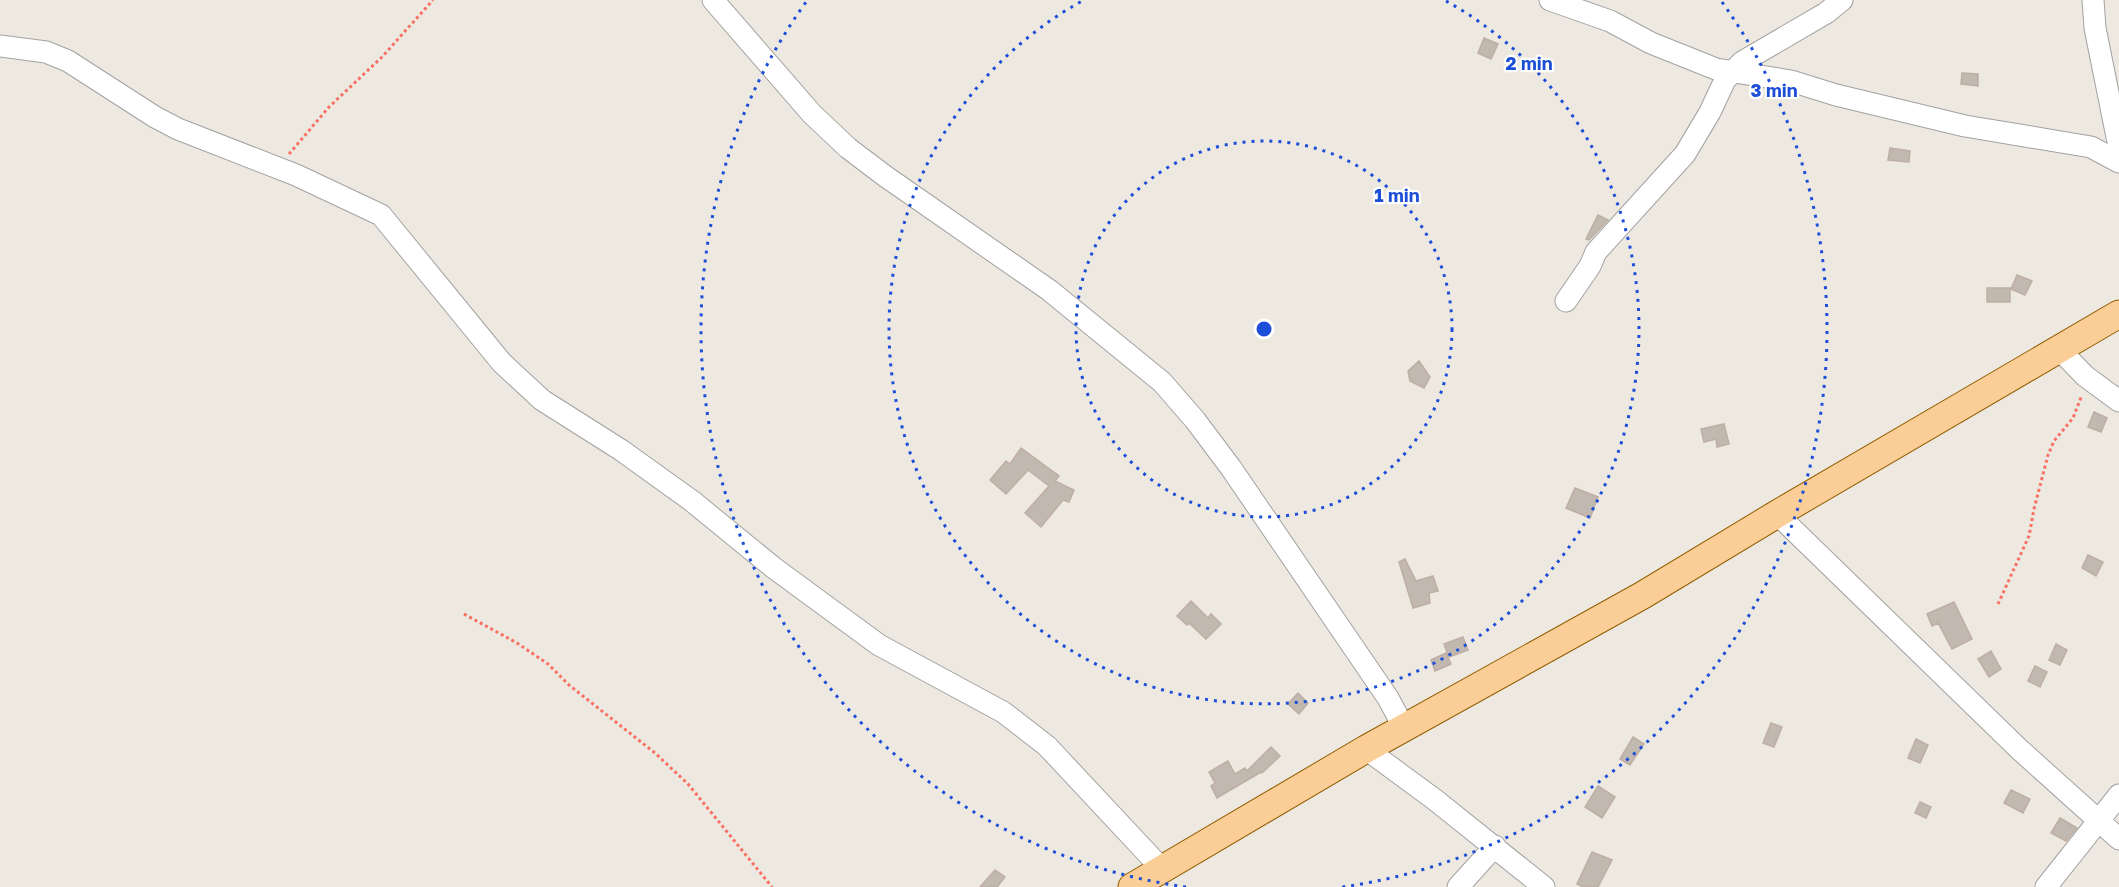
<svg xmlns="http://www.w3.org/2000/svg" width="2119" height="887" font-family="'Golos Text',sans-serif">
  <rect width="100%" height="100%" fill="#ede8e0"/>
  <!-- building -->
  <path fill="#c1b8b0" stroke="#beaea3" stroke-width="1.5" d="M1484 38 1498 44 1491 59 1478 53Z
    M1962 73 1978 74V86L1961 84Z
    M1890 148 1910 151 1909 162 1888 160Z
    M1598 215 1608 220 1589 240 1586 239Z
    M2017 275 2032 281 2025 295 2011 289Z
    M1987 288H2010V302H1987Z
    M1419 361 1430 377 1424 388 1410 381 1408 371Z
    M2094 412 2107 418 2101 432 2088 427Z
    M1724 424 1729 444 1717 447 1716 439 1704 442 1701 429Z
    M1021 448 1059 476 1055 481 1074 490 1069 502 1063 500 1041 527 1025 513 1049 486 1028 470 1006 494 990 480 1006 461 1010 464Z
    M1575 488 1598 497 1590 518 1566 508Z
    M2088 555 2103 562 2096 576 2082 568Z
    M1405 559 1416 581 1433 576 1438 591 1429 593 1430 603 1413 608 1399 562Z
    M1191 601 1208 618 1211 614 1221 624 1206 639 1189 623 1187 625 1177 616Z
    M1954 602 1972 639 1952 649 1938 623 1932 626 1927 614Z
    M1463 637 1468 650 1449 657 1444 644Z
    M2056 644 2067 650 2060 665 2049 660Z
    M1991 651 2001 669 1989 677 1978 659Z
    M1446 653 1451 664 1435 671 1431 660Z
    M2035 666 2047 672 2040 687 2028 681Z
    M1298 693 1308 703 1299 714 1288 704Z
    M1771 723 1782 727 1774 747 1763 743Z
    M1633 737 1644 744 1630 765 1620 759Z
    M1916 739 1928 745 1920 763 1908 758Z
    M1271 747 1280 756 1262 773 1261 772 1217 798 1211 786 1215 783 1209 772 1228 761 1235 774 1245 768 1247 771Z
    M1598 786 1615 797 1602 818 1585 807Z
    M2011 790 2030 799 2023 813 2004 803Z
    M1920 802 1931 807 1926 818 1915 813Z
    M2060 818 2077 828 2066 841 2051 833Z
    M1592 852 1612 860 1598 887H1583L1577 884Z
    M995 870 1005 877 997 887H980Z"/>
  <g fill="none" stroke-linecap="round" stroke-linejoin="round">
    <defs>
      <path id="minor" d="M713 0 812 114 848 148 885 176 1049 290 1162 382 1195 420 1231 468 1388 698 1404 728
        M1550 0 1610 21 1651 43 1716 69 1791 81 1836 95 1965 126 2091 147 2119 162
        M2093 0 2095 28 2119 147
        M0 46 46 52 68 61 155 117 178 129 296 175 381 215 502 363 542 400 621 450 692 501 774 568 879 645 1003 712 1047 746 1162 869
        M1566 301 1590 266 1596 252 1685 154 1710 112 1725 80 1742 62 1826 13 1842 0
        M2060 350 2085 376 2119 401
        M1777 514 2019 749 2119 839
        M1366 749 1434 799 1544 887
        M1458 887 1495 846
        M2046 887 2119 795"/>
      <path id="major" d="M1132 887 1366 749 1643 595 1777 514 2119 314"/>
    </defs>
    <!-- minor casing -->
    <use href="#minor" stroke="#a2a2a2" stroke-width="23"/>
    <!-- major casing -->
    <use href="#major" stroke="#925e00" stroke-width="29"/>
    <!-- path -->
    <path stroke="#f97065" stroke-width="3" stroke-dasharray="3 3" stroke-linecap="butt" d="M289 154 329 107 382 57 433 0
      M1998 604 2029 536 2034 509 2048 455 2054 441 2073 418 2082 395
      M464 614 517 643 548 664 569 685 655 753 688 784 772 887"/>
    <!-- minor -->
    <use href="#minor" stroke="#fff" stroke-width="21"/>
    <!-- major -->
    <use href="#major" stroke="#fbcd97" stroke-width="27"/>
  </g>
  <!-- distance rings -->
  <g fill="none" stroke="#1d4ed8" stroke-width="3" stroke-dasharray="3 6">
    <circle cx="1264" cy="329" r="188"/>
    <path d="M1446 1A375 375 0 1 1 1082 1"/>
    <path d="M1186 887A563 563 0 0 1 806 2M1722 2A563 563 0 0 1 1342 887"/>
  </g>
  <circle cx="1264" cy="329" r="9" fill="#1d4ed8" stroke="#fff" stroke-width="3"/>
  <g font-size="18" text-anchor="middle" font-weight="bold" fill="#1d4ed8" stroke="#fff" stroke-width="4.5" stroke-linejoin="round" paint-order="stroke">
    <text x="1529" y="70">2 min</text>
    <text x="1774" y="97">3 min</text>
    <text x="1397" y="202">1 min</text>
  </g>
</svg>
